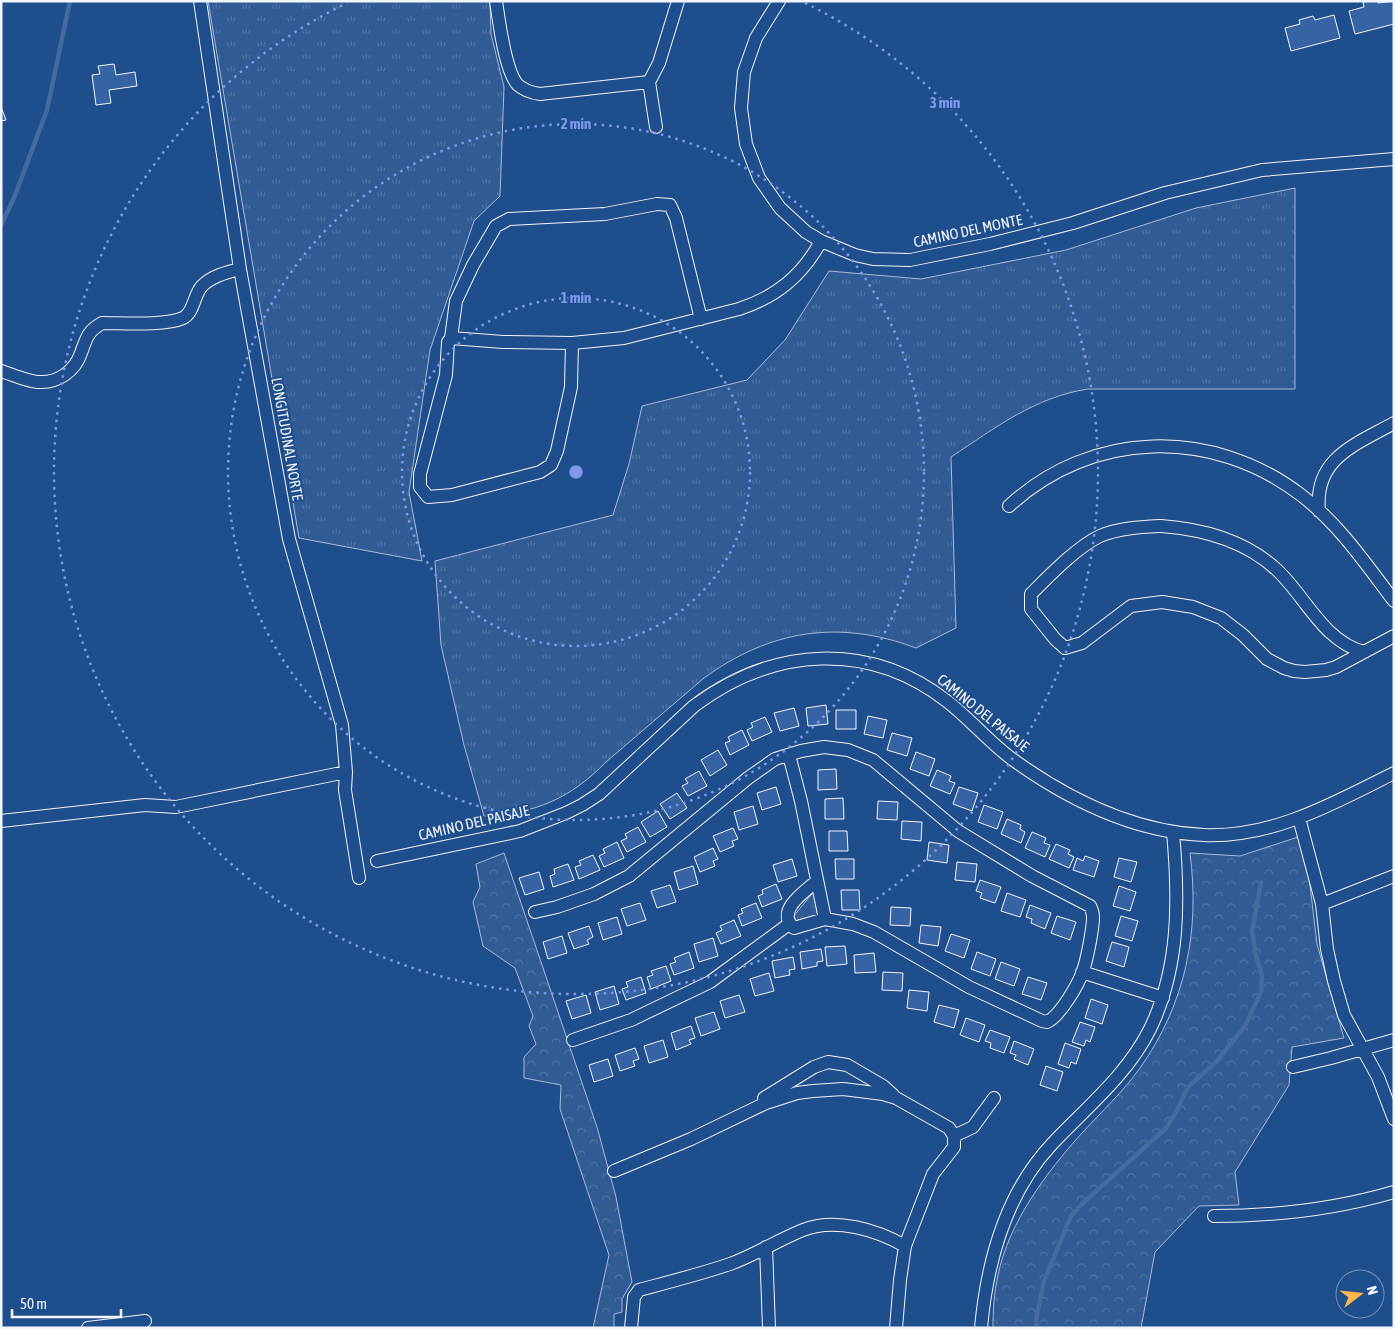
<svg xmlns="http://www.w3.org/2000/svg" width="1395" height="1329" font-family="'Asap Condensed',sans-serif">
  <defs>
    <pattern id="grass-tufts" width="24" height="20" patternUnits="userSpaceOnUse" patternTransform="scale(1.25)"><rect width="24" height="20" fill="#305b95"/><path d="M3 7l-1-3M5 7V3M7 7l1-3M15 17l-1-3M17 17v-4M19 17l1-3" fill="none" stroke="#4e73a5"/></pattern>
    <pattern id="park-crowns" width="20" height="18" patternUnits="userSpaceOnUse" patternTransform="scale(1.25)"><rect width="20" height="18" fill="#305b95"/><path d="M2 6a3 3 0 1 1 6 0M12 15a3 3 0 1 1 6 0" fill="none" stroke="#4e73a5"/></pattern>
  </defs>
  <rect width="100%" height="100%" fill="#1f4e8c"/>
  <!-- grass -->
  <path fill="url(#grass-tufts)" stroke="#a8bbd7" d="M208 1H490L491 34 504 87 500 196 474 221 430 350 409 492 422 561 299 538Z
    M1295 188V389H1088C1035 397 995 428 951 457L956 628 916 648C839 619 770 630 704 678L606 762C571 798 535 814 484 816L464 745 441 645 435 561 613 515 629 464 642 406 747 380 785 340 829 271 921 279 1066 250 1196 208Z
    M815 890 820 917 797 923 793 917Z"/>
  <!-- park -->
  <path fill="url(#park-crowns)" stroke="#a8bbd7" d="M1298 837 1309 877 1317 944 1344 1038 1292 1047 1289 1085 1235 1172 1239 1205 1199 1206 1155 1252 1141 1328H993C993 1310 994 1293 998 1275 1009 1222 1046 1173 1082 1133 1101 1112 1123 1092 1140 1068 1186 1003 1200 931 1190 853L1240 856Z
    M504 853 597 1127 616 1197 632 1282 622 1299V1312L614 1314V1328H593L609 1255 560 1109 561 1085 524 1078V1057L536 1044 529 1026 533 1016 515 968 483 946 473 902 480 887 476 864Z"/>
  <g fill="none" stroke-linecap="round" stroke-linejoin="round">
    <!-- stream -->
    <path stroke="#446ba0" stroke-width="4.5" d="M1 225 14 198 47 110 70 1
      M1037 1328 1036 1320 1044 1281 1071 1216 1083 1203 1166 1128 1176 1112 1188 1087 1217 1061 1245 1026 1261 992 1262 975 1256 956 1252 931 1261 882"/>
  </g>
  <!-- building -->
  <path fill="#3563a3" stroke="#f2f6ff" d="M1367 1H1378V3L1394 1V24L1355 34 1349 11 1364 7 1363 2Z
    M1334 15 1340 38 1291 51 1285 28 1300 24 1299 20 1313 16 1315 20Z
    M114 64 116 75 135 72 137 86 109 90 111 103 96 105 92 75 100 74 98 66Z
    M1 107 6 120 1 121Z
    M826 705 828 724 808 726 806 708Z
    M794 708 799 726 780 731 774 713Z
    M836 710H856V729H836Z
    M868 716 887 720 883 738 864 734Z
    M765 717 772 732 752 741 747 730 753 727 751 723Z
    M742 730 749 745 730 755 725 743 730 741 728 737Z
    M892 733 912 738 907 756 887 750Z
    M718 750 727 765 710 776 701 760Z
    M916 752 935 759 929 776 910 769Z
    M836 769 837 789 818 790V770Z
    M937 770 951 776 949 781 955 783 950 794 930 786Z
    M699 771 707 786 688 796 682 786 688 783 685 779Z
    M776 787 781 804 762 810 757 793Z
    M959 787 978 793 972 811 953 804Z
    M677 793 687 808 670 819 660 804Z
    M843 798 844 819H825V799Z
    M878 801 898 802 897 820 877 819Z
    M984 805 1003 812 997 829 978 822Z
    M753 806 758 824 739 830 734 812Z
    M658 811 667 827 650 837 641 822Z
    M1007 819 1021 825 1020 829 1025 832 1021 843 1001 834Z
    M902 821 922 822 921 841 901 839Z
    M638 827 646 842 627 852 621 841 627 838 625 834Z
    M733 828 738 839 732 841 734 846 720 852 713 836Z
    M829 831H847L848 851H829Z
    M1032 832 1046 838 1044 843 1050 845 1045 857 1025 848Z
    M617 842 624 858 604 867 599 856 605 853 603 849Z
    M929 842 949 845 947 863 927 860Z
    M1056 844 1070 850 1068 854 1074 857 1069 868 1049 859Z
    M713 848 718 859 713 861 715 866 700 872 694 857Z
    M593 855 600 870 579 879 575 867 581 865 579 861Z
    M1085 856 1099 861 1094 877 1073 870 1077 858 1083 861Z
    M1119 858 1137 862 1131 882 1114 877Z
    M792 859 797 876 778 882 773 865Z
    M835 859H854V879H836Z
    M957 862 977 864 975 882 955 880Z
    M568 864 574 880 553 887 550 876 555 874 554 869Z
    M693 866 698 884 679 890 674 872Z
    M539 872 544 889 525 895 519 878Z
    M980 880 1001 887 995 903 980 898 982 893 976 891Z
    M776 884 782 899 762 907 758 896 763 894 762 890Z
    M670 885 676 902 657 908 651 891Z
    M1119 886 1136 892 1130 911 1113 906Z
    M841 890H859L860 910H842Z
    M1007 893 1026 900 1020 917 1001 911Z
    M640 903 646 920 627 926 621 909Z
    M756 903 762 918 742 926 738 915 743 913 741 909Z
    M1030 905 1051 913 1045 929 1031 923 1032 919 1026 917Z
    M891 907 911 908 910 926 890 925Z
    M1057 916 1076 922 1070 940 1051 933Z
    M1121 916 1138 921 1132 941 1115 936Z
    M617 917 622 934 603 940 598 923Z
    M734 920 741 936 721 944 716 933 722 930 720 926Z
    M921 925 941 927 938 946 919 943Z
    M589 926 593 937 587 940 589 944 574 949 568 933Z
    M951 934 970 940 964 958 945 951Z
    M562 936 567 953 548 959 543 942Z
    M713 938 718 956 699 962 694 944Z
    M1112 942 1129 947 1124 967 1106 961Z
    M845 946 847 964 827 966 825 947Z
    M821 949 823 961 817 962V966L802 969 800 952Z
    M689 952 694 968 674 975 670 964 676 962 674 958Z
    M977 952 996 959 990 976 971 969Z
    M874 953 876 972 855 973 854 955Z
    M793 957 795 969 789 970 790 975 775 978 772 961Z
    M1001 962 1020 969 1014 986 995 979Z
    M666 966 671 981 651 989 647 977 653 975 651 971Z
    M883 972 903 973 902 991 882 990Z
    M769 973 774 991 755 996 750 979Z
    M641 977 646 993 626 1000 622 989 628 987 626 982Z
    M1028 977 1047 983 1041 1000 1022 994Z
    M614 986 619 1004 600 1010 595 992Z
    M909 990 929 992 927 1011 907 1008Z
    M586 995 591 1013 572 1019 566 1001Z
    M739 995 745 1012 725 1018 720 1001Z
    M1091 999 1108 1005 1102 1024 1085 1018Z
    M939 1005 959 1010 954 1028 934 1022Z
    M714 1012 720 1029 701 1036 695 1018Z
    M966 1018 985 1025 979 1042 960 1035Z
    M1080 1022 1095 1027 1090 1042 1086 1040 1084 1046 1072 1042Z
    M691 1026 695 1038 689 1040 691 1044 676 1050 671 1033Z
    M990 1030 1010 1037 1004 1053 990 1048 991 1043 985 1041Z
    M663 1040 668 1057 649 1063 644 1046Z
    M1014 1041 1034 1049 1028 1065 1014 1059 1016 1055 1010 1053Z
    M1065 1043 1081 1049 1076 1064 1071 1062 1069 1068 1058 1064Z
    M635 1048 639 1059 633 1061 635 1066 620 1071 615 1055Z
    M608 1059 613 1076 594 1082 589 1065Z
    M1046 1066 1063 1072 1057 1091 1040 1085Z"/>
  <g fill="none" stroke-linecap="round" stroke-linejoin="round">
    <defs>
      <path id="minor" d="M200 1 240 269 289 539 342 725 346 772 345 790 359 878
        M496 1C499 21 505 72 518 85 525 91 532 93 540 94L649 82 656 127
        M779 1 756 38 744 72 741 108 746 144 759 178 780 208 806 232 821 241 855 255 873 259 910 260 990 244 1073 223 1165 193 1262 170 1394 159
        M649 82 659 63 678 1
        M451 338 456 301 473 265 496 226 509 219 605 214 657 204 670 205 676 218 701 319
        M572 343 571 387 557 451 551 465 540 472 452 495 428 497 420 487V474L446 375 448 342 451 338 503 342 572 343 624 338 739 309C776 297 802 276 821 241
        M1 371C11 374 29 382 39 382 58 383 75 371 81 353 87 337 87 332 102 323 123 323 165 326 183 318 194 313 194 294 202 286 212 276 227 272 240 269
        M1009 506C1091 430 1212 427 1301 495 1338 523 1366 564 1394 601
        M1319 511C1314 458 1355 445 1394 423
        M1161 526C1202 529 1246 541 1277 570 1306 597 1323 641 1364 652L1336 667 1326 670 1305 672 1294 671 1284 668 1267 659 1243 635 1221 618 1193 607 1162 602 1131 606 1082 643 1065 648 1055 639 1031 609V594C1048 577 1078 546 1100 536 1118 528 1141 527 1161 526Z
        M1364 652 1394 636
        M789 755 801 801 825 919
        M1299 818 1322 904 1327 949 1334 981 1344 1015 1378 1077 1394 1119
        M1 821 145 805 176 807 346 772
        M377 861 520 831 566 813 582 805 599 794 694 706C773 647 869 640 948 702 971 720 989 742 1012 759 1069 800 1133 832 1204 835 1273 838 1334 803 1394 773
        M1322 904 1394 876
        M535 912 557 907 594 894 629 876 748 778 775 759 801 751 824 747 848 750 873 760 958 831 1032 876 1090 906C1092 910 1093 912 1093 917 1093 929 1087 959 1083 971 1078 985 1060 1016 1047 1022L1042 1021 969 987 874 932 853 924 825 919 794 928C775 911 804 892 817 881
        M1082 972 1163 998
        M573 1040 631 1020 710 982 789 924
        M1293 1067 1331 1058 1394 1040
        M764 1098 814 1067 828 1062 847 1065 883 1086 893 1095
        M954 1136 973 1127 994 1098
        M614 1171 691 1139 766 1103 797 1093 813 1091 843 1089 883 1094 896 1098 949 1128 954 1136V1147L933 1174 905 1246 900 1280 896 1328
        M1214 1216C1274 1216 1336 1209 1394 1192
        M766 1247 769 1328
        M88 1328 145 1321
        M631 1328 634 1297 639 1290C669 1282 701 1274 730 1264 755 1255 778 1240 803 1230 835 1217 877 1230 905 1246
        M981 1328C987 1262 1006 1193 1052 1144 1087 1107 1127 1075 1150 1029 1180 967 1179 899 1173 832"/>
    </defs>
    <!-- minor casing -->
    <use href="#minor" stroke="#f2f6ff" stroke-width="14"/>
    <!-- minor -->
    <use href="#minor" stroke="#1f4e8c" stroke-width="12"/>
  </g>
  <!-- distance rings -->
  <g fill="none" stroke="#7d9aea" stroke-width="2.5" stroke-dasharray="2.5 5">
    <circle cx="576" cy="472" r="174"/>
    <circle cx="576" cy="472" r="348"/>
    <path d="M805 3A522 522 0 1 1 347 3"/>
  </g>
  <g text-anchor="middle" stroke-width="4" stroke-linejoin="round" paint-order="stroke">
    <!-- street labels -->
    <g font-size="15" fill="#f2f6ff" stroke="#1f4e8c">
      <text transform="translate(968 231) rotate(-12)" y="5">CAMINO DEL MONTE</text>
      <text transform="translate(287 439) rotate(80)" y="5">LONGITUDINAL NORTE</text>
      <text transform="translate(983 713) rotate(39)" y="5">CAMINO DEL PAISAJE</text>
      <text transform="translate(474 823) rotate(-13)" y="5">CAMINO DEL PAISAJE</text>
    </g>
  </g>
  <circle cx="576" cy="472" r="8" fill="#7d9aea" stroke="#1f4e8c" stroke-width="2.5"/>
  <g font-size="15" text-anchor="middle" font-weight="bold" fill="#7d9aea" stroke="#1f4e8c" stroke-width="4" stroke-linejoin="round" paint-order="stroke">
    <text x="945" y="108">3 min</text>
    <text x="576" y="129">2 min</text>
    <text x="576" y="303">1 min</text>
  </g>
  <!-- border -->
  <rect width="1395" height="1329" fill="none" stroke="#f2f6ff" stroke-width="5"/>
  <!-- north arrow -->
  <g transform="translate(1360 1294) rotate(74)"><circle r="24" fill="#1f4e8c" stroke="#7391ba"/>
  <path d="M0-4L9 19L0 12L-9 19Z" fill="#ffb74d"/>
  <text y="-8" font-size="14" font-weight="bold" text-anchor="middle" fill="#f2f6ff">N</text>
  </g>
  <!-- scale -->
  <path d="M12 1309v8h109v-8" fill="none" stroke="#f2f6ff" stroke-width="2.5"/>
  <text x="20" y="1309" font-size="15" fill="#f2f6ff" stroke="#1f4e8c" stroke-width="4" paint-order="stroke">50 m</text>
</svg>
